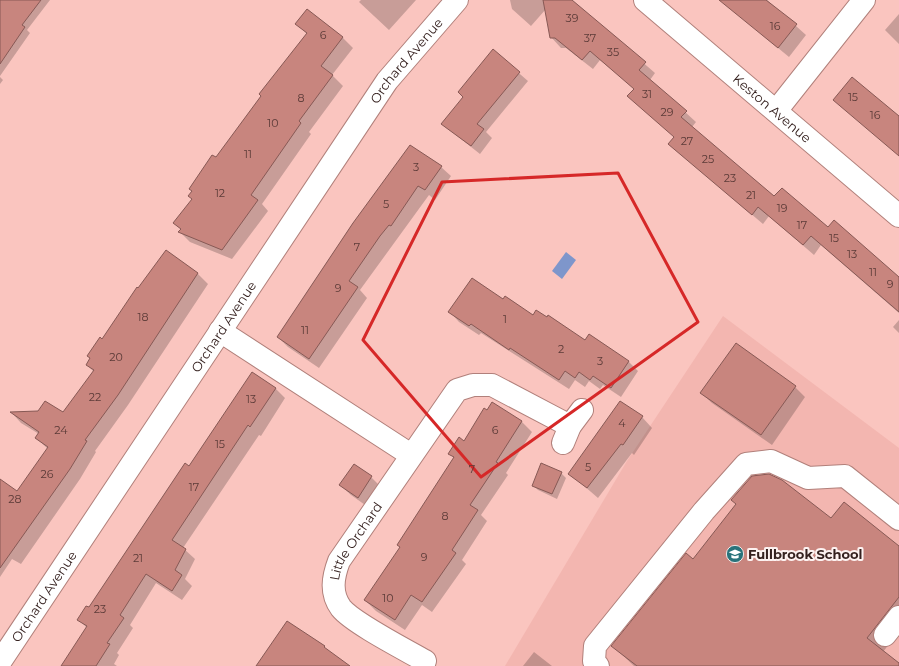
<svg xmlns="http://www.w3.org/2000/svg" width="899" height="666" font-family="Montserrat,sans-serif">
  <rect width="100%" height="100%" fill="#fac5bf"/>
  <!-- built -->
  <path fill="#f3b6b0" d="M723 316 899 448V666H505L627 461Z"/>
  <!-- water -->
  <path fill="#7e96cb" d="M566 252 576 260 562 279 552 271Z"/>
  <!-- shadow -->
  <path fill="#0003" d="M0 0H50L27 30 30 33 0 76Z
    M361 0H416L389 30 359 2Z
    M510 0H571L655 73 650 80 696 122 692 127 774 198 828 229 899 278V313L821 245 814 255 769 216 763 224 669 144 675 137 635 89 600 60 593 69 566 48H561L551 37 546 9 531 26 512 9Z
    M720 0H767L806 35 789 57Z
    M307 11 343 38 353 48 332 75 343 86 309 132 311 134 262 204 268 211 232 259 190 242 180 232 181 230 175 223 193 199 216 158 307 34 297 24Z
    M899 14V44L885 30Z
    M493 51 528 81 486 132 492 138 480 154 442 124 464 97Z
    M0 77 3 80 0 84Z
    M441 167 451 176 435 200 429 195 360 290 367 298 319 368 288 347 278 337 353 223Z
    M166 251 198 274 208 284 128 405 95 451 96 452 80 479 21 564 12 559 0 577V491L18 492 48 449 36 438 39 434 21 423 12 413 63 414 94 372 87 365Z
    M503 300 628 361 638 371 621 397 603 385 600 389 589 381 585 387 575 380 569 389 481 333 479 335 459 322 450 312Z
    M899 320V333L893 327Z
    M795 387 805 397 772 445 712 403 701 393Z
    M275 388 285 398 261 436 259 435 183 548 195 559 185 579 192 586 182 600 156 583 130 625 133 628 117 653 119 655 114 664 117 666H62L87 628 79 620 90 608 189 468Z
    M642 417 652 428 634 455 632 453 598 498 569 473Z
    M521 421 532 432 506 473 508 475 481 515 487 521 462 560 466 564 432 612 422 605 405 630 376 611 365 600 401 547 454 458 450 454 464 442Z
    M354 465 371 477 382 488 368 507 351 495 340 485Z
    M561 473 566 478 557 499 538 490 533 485Z
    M831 520 899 547V631L883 652 899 666H634L613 646 693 560Z
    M534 652 552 666H523Z"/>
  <!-- building -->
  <path fill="#c8857e" stroke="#875955" d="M0 0H41L22 25 25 27 0 64Z
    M543 0H572L646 62 639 70 687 111 681 117 728 157 774 196 782 188 828 227 834 220 899 277V312L811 236 803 245 758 207 752 215 668 144 674 137 627 96 634 89 590 51 582 60 555 38H550Z
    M719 0H766L797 24 778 48Z
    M307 9 343 37 321 66 333 75 299 121 301 123 251 195 258 200 222 250 178 232 181 229 173 223 192 199 188 196 192 191 189 189 212 155 216 157 261 96 259 94 307 33 295 24Z
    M493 49 520 72 477 124 484 129 471 146 441 124 463 97 458 92Z
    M852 77 899 116V156L833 100Z
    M410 145 442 166 425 190 418 186 391 226 389 225 380 236 349 281 358 287 309 359 277 337 353 223Z
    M166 250 198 273 118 395 85 440 87 441 70 469 0 568V479L17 491 48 447 35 438 39 432 10 412 38 411 45 401 63 412 94 370 86 365 90 358 87 356 100 337 102 339 137 287 138 288Z
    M472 278 503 299 505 296 533 315 536 310 547 317 548 315 585 340 589 334 629 361 611 388 593 376 590 380 579 372 575 378 565 371 559 380 510 348 509 350 471 324 469 326 448 312Z
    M736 343 796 386 761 435 700 393Z
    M252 372 276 388 250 427 248 425 172 540 186 549 175 570 182 575 172 591 146 574 120 615 124 618 107 643 110 644 96 666H61L87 626 77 620 86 606 89 607 185 463 189 466Z
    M620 401 643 416 623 445 621 444 587 488 568 474Z
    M492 402 522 421 496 462 498 463 470 505 478 510 452 550 456 553 422 602 411 595 395 620 364 600 400 547 397 545 454 457 448 454 459 437 464 441 484 408 487 410Z
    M541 463 562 472 552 494 532 486Z
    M354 464 372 476 358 498 339 485Z
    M769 474 782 480 831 518 844 502 899 546V597L867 638 899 663V666H637L611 646 686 553 693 559 736 504 731 500 752 476Z
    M287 621 325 646 324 647 350 666H256Z"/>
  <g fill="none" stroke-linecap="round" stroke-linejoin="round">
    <defs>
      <g id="minor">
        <path id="s1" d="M645 0 899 216"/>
        <path d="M776 111 864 0"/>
        <path d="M220 331 411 455"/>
        <path d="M563 443 570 426 582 410"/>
        <path d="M885 635 899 617"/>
        <path id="s2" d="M425 661C406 650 353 623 341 608 330 593 333 577 339 561L457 390 473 385H492L570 426"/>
        <path id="s3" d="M0 662 387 81 457 0"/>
        <path d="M598 666 594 661 595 646 704 511 746 464 771 461 808 478 845 476 899 519"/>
      </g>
    </defs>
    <!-- minor casing -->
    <use href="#minor" stroke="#b1807b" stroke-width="24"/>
    <!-- minor -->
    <use href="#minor" stroke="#fff" stroke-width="22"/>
  </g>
  <!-- marked area -->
  <path fill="none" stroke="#d62828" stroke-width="3" stroke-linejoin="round" d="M618 173 698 322 481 477 363 340 442 182Z"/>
  <!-- icons -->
  <defs>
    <symbol id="school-disc" viewBox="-11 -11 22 22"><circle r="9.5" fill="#29737b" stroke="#fdf2f1"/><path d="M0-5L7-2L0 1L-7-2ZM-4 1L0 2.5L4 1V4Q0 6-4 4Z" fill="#fff"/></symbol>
  </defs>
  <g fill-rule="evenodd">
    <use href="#school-disc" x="725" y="544" width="20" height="20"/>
  </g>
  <g text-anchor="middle" stroke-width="4" stroke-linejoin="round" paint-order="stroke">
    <!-- number labels -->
    <g font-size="11" fill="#5a3a37">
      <text x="572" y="22">39</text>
      <text x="775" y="30">16</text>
      <text x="323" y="39">6</text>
      <text x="590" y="42">37</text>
      <text x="613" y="56">35</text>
      <text x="647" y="98">31</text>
      <text x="853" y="101">15</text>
      <text x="301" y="102">8</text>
      <text x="667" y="116">29</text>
      <text x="875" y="119">16</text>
      <text x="273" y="127">10</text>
      <text x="687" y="145">27</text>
      <text x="248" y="158">11</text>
      <text x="708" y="163">25</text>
      <text x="416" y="171">3</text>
      <text x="730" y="182">23</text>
      <text x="220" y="197">12</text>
      <text x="751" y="199">21</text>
      <text x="386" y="208">5</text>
      <text x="782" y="212">19</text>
      <text x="802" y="229">17</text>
      <text x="834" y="242">15</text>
      <text x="357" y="251">7</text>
      <text x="852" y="258">13</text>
      <text x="873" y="276">11</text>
      <text x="890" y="288">9</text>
      <text x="338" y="292">9</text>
      <text x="143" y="321">18</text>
      <text x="505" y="323">1</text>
      <text x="305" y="334">11</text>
      <text x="561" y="353">2</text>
      <text x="116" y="361">20</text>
      <text x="600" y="365">3</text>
      <text x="95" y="401">22</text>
      <text x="251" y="403">13</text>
      <text x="622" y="427">4</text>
      <text x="61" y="434">24</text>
      <text x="495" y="434">6</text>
      <text x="220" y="448">15</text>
      <text x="588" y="471">5</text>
      <text x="472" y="473">7</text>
      <text x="47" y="478">26</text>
      <text x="194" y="491">17</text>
      <text x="15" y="503">28</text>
      <text x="445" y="520">8</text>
      <text x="424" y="561">9</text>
      <text x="138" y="562">21</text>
      <text x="388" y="602">10</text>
      <text x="100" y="613">23</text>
    </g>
    <!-- street labels -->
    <g font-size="13" fill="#35211f" stroke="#fdf2f1">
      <text dy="5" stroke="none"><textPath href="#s3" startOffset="726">Orchard Avenue</textPath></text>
      <text dy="5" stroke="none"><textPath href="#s1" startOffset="167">Keston Avenue</textPath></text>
      <text dy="5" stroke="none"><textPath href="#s3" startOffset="403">Orchard Avenue</textPath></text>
      <text dy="5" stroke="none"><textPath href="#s2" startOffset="174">Little Orchard</textPath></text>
      <text dy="5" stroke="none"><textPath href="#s3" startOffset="79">Orchard Avenue</textPath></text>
    </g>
    <!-- poi labels -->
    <g font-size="13" font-weight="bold" fill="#35211f" stroke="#fdf2f1" text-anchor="start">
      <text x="748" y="559">Fullbrook School</text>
    </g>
  </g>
</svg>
